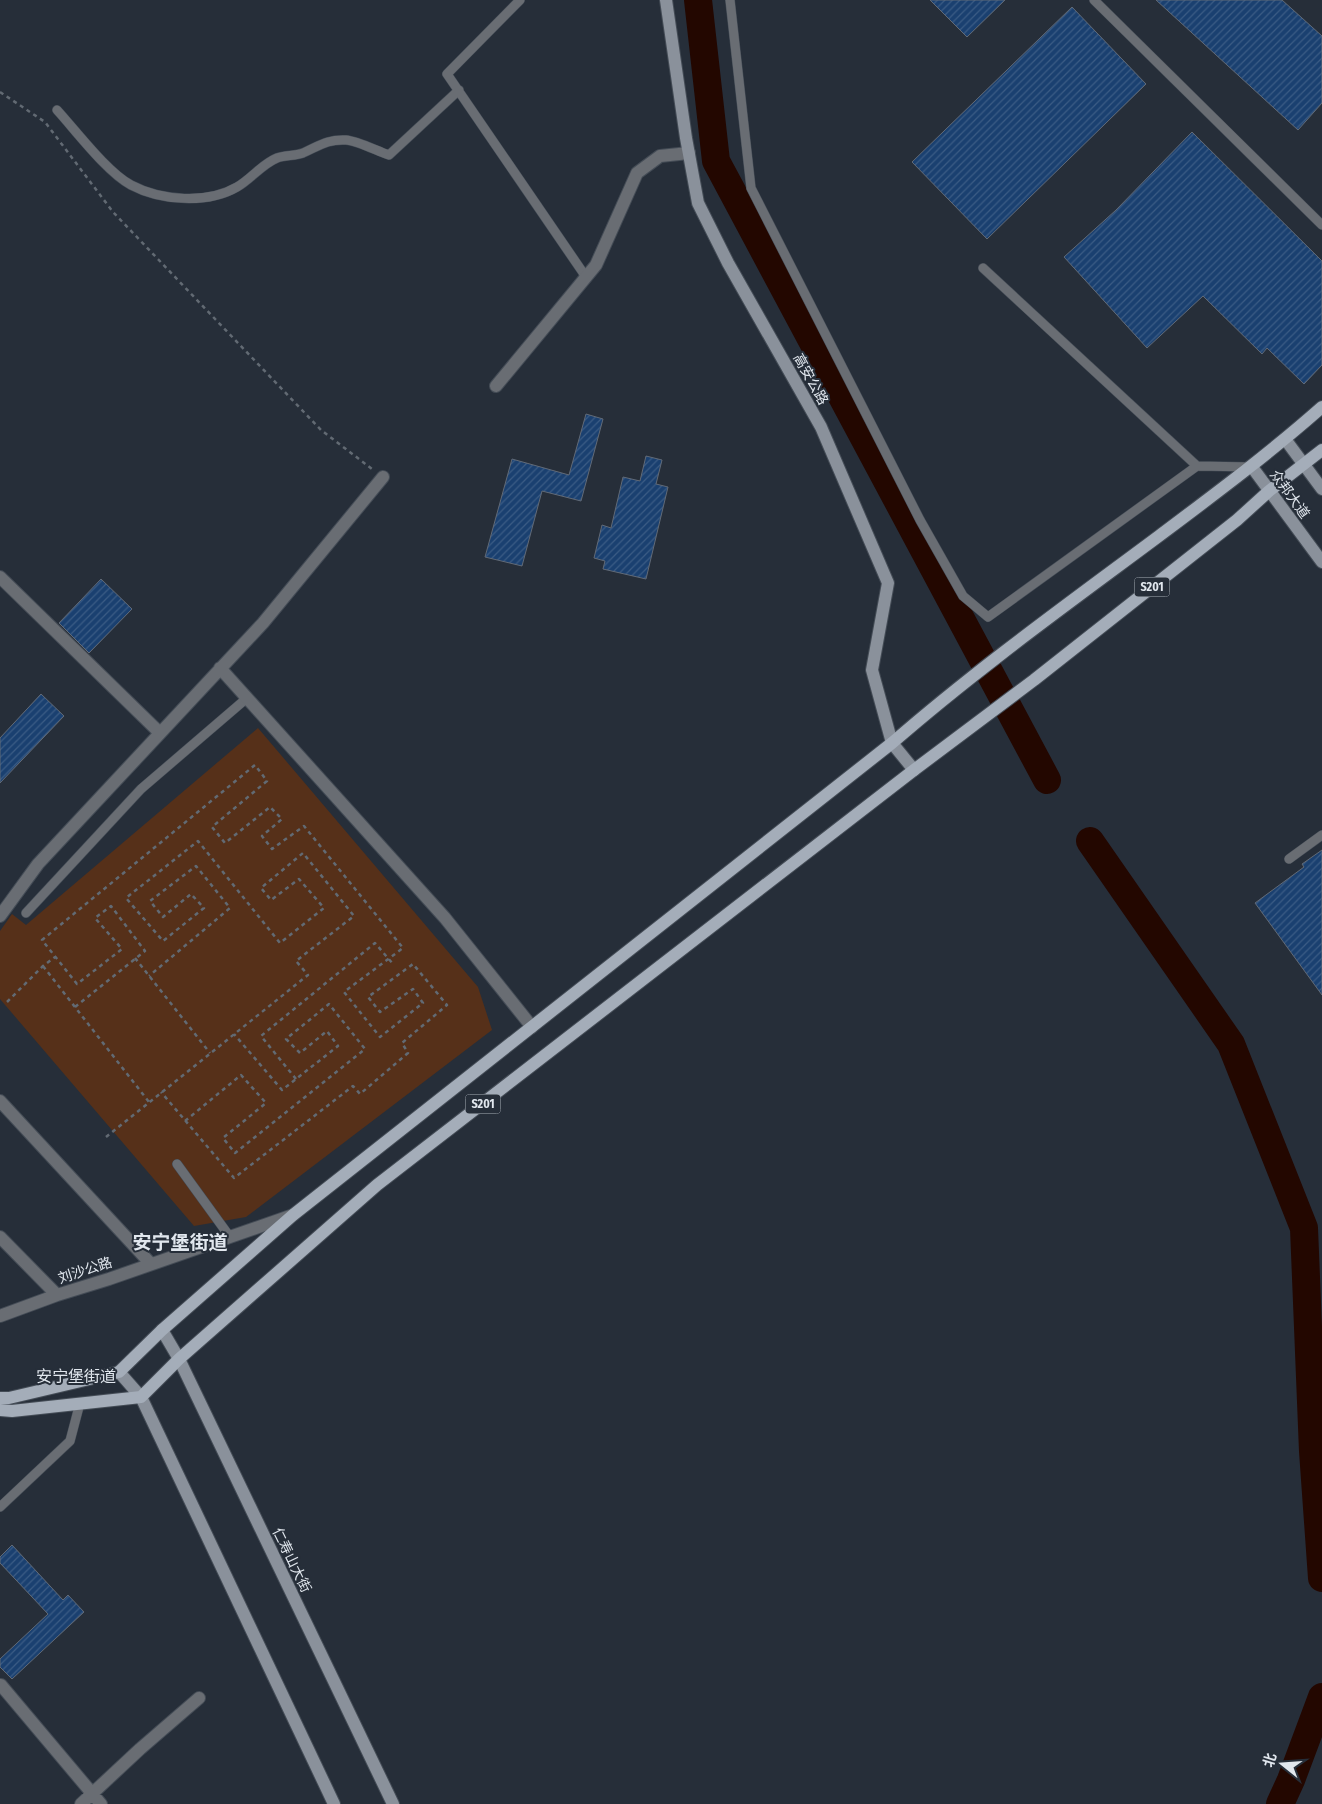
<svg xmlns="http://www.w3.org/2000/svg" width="1322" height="1804" font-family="'Fira Sans Condensed','Noto Sans SC',sans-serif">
  <defs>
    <pattern id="building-hatch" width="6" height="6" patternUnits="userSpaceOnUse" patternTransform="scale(1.25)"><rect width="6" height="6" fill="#1a4070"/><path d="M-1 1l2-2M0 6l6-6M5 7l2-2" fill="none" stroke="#3b5c85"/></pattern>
  </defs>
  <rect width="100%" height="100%" fill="#262e39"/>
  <!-- green -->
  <path fill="#563019" d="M258 728 478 987 492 1030 246 1217 194 1226 0 999V931L12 914 26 925Z"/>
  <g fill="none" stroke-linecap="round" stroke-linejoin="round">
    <!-- river -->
    <path stroke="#230700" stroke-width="28" d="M698 0 716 161 1047 780
      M1090 841 1231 1044 1304 1228 1313 1451 1322 1578
      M1280 1804 1291 1780 1322 1697"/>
  </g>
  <!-- building -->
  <path fill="url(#building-hatch)" stroke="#616a77" d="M930 0H1005L967 37Z
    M1156 0H1282L1322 36V103L1298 130Z
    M1072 7 1146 84 987 239 912 162Z
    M1192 132 1322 261V365L1304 384 1267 348 1262 354 1203 296 1147 348 1064 257 1116 210Z
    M586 414 603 419 581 501 542 491 522 566 485 557 512 459 569 475Z
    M646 456 662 460 656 484 668 487 646 579 603 569 605 561 594 558 602 525 611 528 623 477 640 481Z
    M101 579 132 609 89 653 59 623Z
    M41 694 64 716 0 783V738Z
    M1322 850V995L1255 903 1304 867 1302 864Z
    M12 1545 63 1600 68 1595 84 1612 12 1679 0 1667V1659L48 1614 0 1563V1557Z"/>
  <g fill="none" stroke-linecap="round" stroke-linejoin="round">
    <defs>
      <path id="lane" d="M520 0 447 74 586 277
        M730 0 751 188 920 520 963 596 988 617 1197 466
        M1094 0 1322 225
        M57 110C77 132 107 172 131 185 161 201 208 204 237 187 251 179 262 164 277 158 285 155 295 156 303 153 319 146 327 139 346 140 358 141 377 151 389 155L459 90
        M983 268 1197 466 1252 467
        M1289 859 1322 835
        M26 913 141 789 247 698
        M177 1164 230 1237
        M0 1507 70 1441 80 1403"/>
      <path id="street" d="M496 386 596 265 637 173 660 156 689 153
        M0 577 160 733
        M220 668 445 918 532 1027
        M0 916 38 864 263 623 383 477
        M0 1101 151 1264
        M0 1237 57 1295
        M0 1316 57 1295 109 1279 293 1215
        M0 1686 1 1685 101 1804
        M81 1804 140 1749 199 1698"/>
      <path id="secondary" d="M666 0 686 138 698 203 728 263 821 427 888 583 872 670 892 743 914 770
        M1285 439 1322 489
        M1252 467 1322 562
        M162 1330 179 1359 393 1804
        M119 1372 141 1397 334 1804"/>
      <path id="primary" d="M0 1398H9L119 1372 162 1330 293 1215 892 743C977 669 1069 603 1159 536 1215 494 1270 453 1322 407
        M0 1410 12 1411 141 1397 179 1359 377 1185 914 770 1034 680 1237 520 1269 491 1322 450"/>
    </defs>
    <!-- lane casing -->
    <use href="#lane" stroke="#444c56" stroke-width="10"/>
    <!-- street casing -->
    <use href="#street" stroke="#444c56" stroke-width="14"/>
    <!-- secondary casing -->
    <use href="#secondary" stroke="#444c56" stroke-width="14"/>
    <!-- primary casing -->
    <use href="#primary" stroke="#444c56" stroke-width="14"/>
    <!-- path -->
    <path stroke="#626a73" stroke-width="2.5" stroke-dasharray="4 4" stroke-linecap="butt" d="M0 92 45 122 113 212 321 430 372 469
      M135 958 210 1053
      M43 966 149 1102
      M7 1002 43 966 55 957
      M75 1007 145 951 111 906 95 918 122 949 77 984 42 940 255 765 267 781 212 827 225 843 270 807 282 819 262 836 272 849 304 826 403 948 344 992 380 1037 423 1003 413 989 380 1012 368 997 413 964 447 1005 402 1043 408 1053 360 1094 353 1086 234 1178 161 1092
      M296 1079 261 1036 375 943 393 964
      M185 1121 241 1075 266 1103 223 1138 235 1153 365 1049 329 1004 286 1039 300 1053 327 1031 338 1046 282 1090 234 1034
      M106 1137 308 975 296 961 354 916 303 853 261 888 271 900 299 879 324 908 280 943 198 841 126 898 163 941 204 908 191 894 163 917 150 901 196 866 230 908 149 976"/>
    <!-- lane -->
    <use href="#lane" stroke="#696d73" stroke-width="9"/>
    <!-- street -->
    <use href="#street" stroke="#696d73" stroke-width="12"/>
    <!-- secondary -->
    <use href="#secondary" stroke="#8a919b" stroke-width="12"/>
    <!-- primary -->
    <use href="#primary" stroke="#a4adb9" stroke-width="12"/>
  </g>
  <g text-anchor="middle" stroke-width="4" stroke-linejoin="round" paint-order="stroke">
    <!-- shield labels -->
    <g fill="#262e39" stroke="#a9b0b8" stroke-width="1">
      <rect x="1134.5" y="577.5" width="35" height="19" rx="4"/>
      <rect x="465.5" y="1094.5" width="35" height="19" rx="4"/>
    </g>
    <g font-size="12" font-weight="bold" fill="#e1e7ee">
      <text x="1152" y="591">S201</text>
      <text x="483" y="1108">S201</text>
    </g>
    <!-- street labels -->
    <g font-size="14" fill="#e1e7ee" stroke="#262e39">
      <text transform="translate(811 379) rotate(61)" y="5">高安公路</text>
      <text transform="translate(1290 494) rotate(54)" y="5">众邦大道</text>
      <text transform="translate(85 1270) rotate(-18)" y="5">刘沙公路</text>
      <text transform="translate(292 1560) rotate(64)" y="5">仁寿山大街</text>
    </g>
    <!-- quarter labels -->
    <g font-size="16" fill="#e1e7ee" stroke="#262e39">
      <text x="76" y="1382">安宁堡街道</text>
    </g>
    <!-- district labels -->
    <g font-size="19" font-weight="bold" fill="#e1e7ee" stroke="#262e39">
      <text x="180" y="1249">安宁堡街道</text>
    </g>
  </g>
  <!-- north arrow -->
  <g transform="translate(1282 1764) rotate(287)" stroke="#262e39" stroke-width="4" paint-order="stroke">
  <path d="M0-4L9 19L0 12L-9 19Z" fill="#e1e7ee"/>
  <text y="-8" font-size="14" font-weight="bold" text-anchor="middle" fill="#e1e7ee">北</text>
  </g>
</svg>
